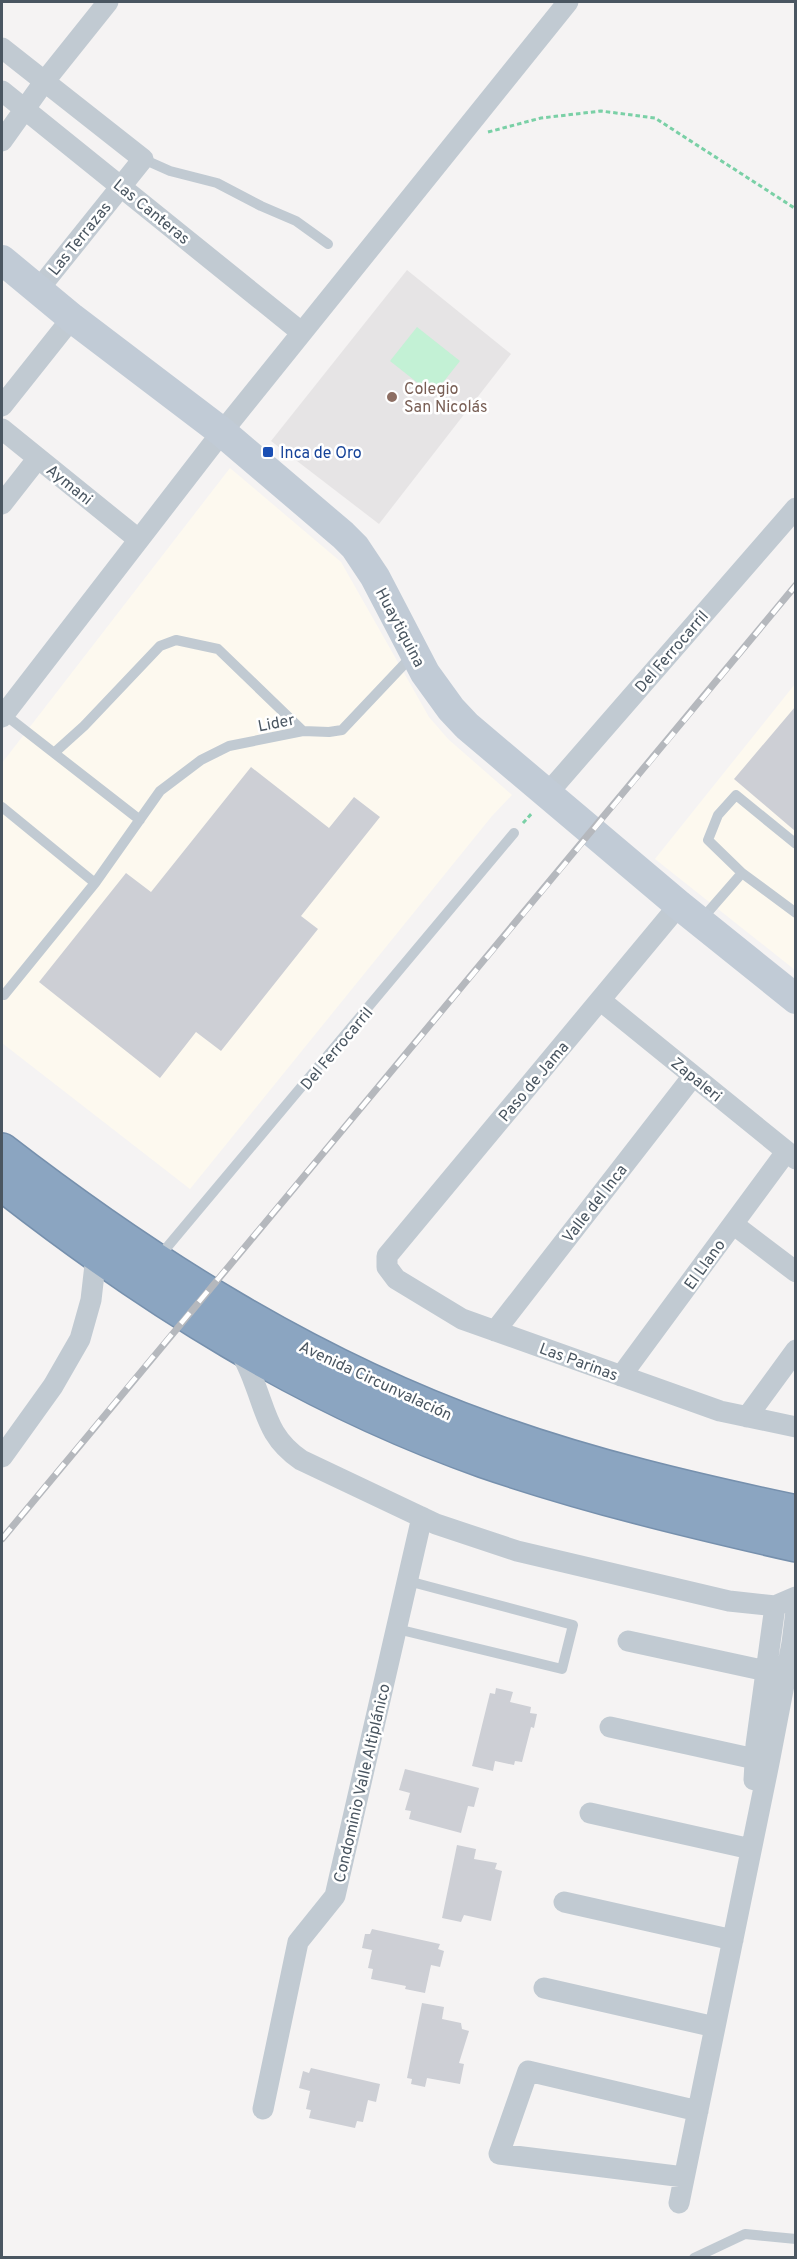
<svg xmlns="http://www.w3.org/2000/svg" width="797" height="2259" font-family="Overpass,sans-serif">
  <rect width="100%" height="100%" fill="#f5f3f3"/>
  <!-- commercial -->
  <path fill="#fdf9ef" d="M230 468 341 562 429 717 448 739 512 795 492 816 190 1189 2 1043V763Z
    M795 684V970L655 859Z"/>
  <!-- education -->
  <path fill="#e6e4e5" d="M407 270 511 354 379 524 271 441Z"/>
  <!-- green -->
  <path fill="#c3f1d5" d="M417 327 460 361 433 395 390 361Z"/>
  <!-- building -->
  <path fill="#cdcfd5" d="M795 707V831L734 779Z
    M251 767 329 828 354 797 380 817 301 916 318 929 221 1051 196 1032 160 1078 39 982 126 873 151 892Z
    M496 1688 513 1692 510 1702 531 1707 530 1713 537 1714 534 1728 531 1727 522 1762 515 1761 514 1765 495 1761 493 1771 472 1766 490 1693 495 1694Z
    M405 1769 479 1788 474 1807 468 1806 461 1833 409 1819 411 1811 405 1810 410 1793 399 1790Z
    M457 1845 476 1849 474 1859 497 1863 495 1869 502 1871 491 1921 464 1915 461 1922 442 1918Z
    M372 1929 440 1944 438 1949 444 1951 440 1967 431 1965 425 1993 405 1989 406 1986 371 1979 373 1969 368 1968 372 1950 362 1948 365 1934H370Z
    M422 2003 444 2007 442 2019 461 2023 462 2029 469 2031 459 2063 464 2064 460 2084 427 2078 425 2087 411 2084 412 2079 407 2078Z
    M311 2068 380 2084 376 2102 368 2100 363 2122 357 2121 355 2128 309 2118 311 2110 306 2109 310 2091 299 2088 303 2071 309 2073Z"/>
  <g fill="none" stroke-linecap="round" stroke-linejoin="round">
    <defs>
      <path id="highway" d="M2 1150C151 1265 311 1366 490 1430 590 1466 692 1490 796 1512
        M2 1184C150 1300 306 1398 484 1461 586 1496 691 1521 796 1545"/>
    </defs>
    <!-- highway casing -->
    <use href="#highway" stroke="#7690ad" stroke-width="36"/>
    <!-- path -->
    <path stroke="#7ad0a6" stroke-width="3" stroke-dasharray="4.5 3" stroke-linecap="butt" d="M488 132 541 118 601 111 655 118 796 209
      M523 823 533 812"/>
    <!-- lane -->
    <path stroke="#c1cad2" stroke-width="10" d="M143 159 170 171 217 183 261 206 296 221 328 244
      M4 714 140 820
      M54 753 84 726 160 646 176 640 218 649 303 731
      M2 807 95 883
      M796 844 736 795 718 815 708 840 742 873 796 913
      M701 920 742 873
      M4 995 95 883 160 791 201 760 229 746 303 731 329 732 342 730 412 656
      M158 1258 514 833
      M397 1629 562 1669 573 1625 408 1581
      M694 2258 745 2234 796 2239"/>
    <!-- street -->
    <path stroke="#c1cad2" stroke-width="21" d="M2 48 143 159 38 290
      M2 91 301 332
      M2 141 44 82 108 2
      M2 406 72 318
      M2 429 138 539
      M2 504 38 458
      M2 717 222 432 568 2
      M547 794 796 508
      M679 905 387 1256V1267L396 1279 462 1319 720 1411 796 1427
      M600 1000 796 1159
      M733 1224 796 1272
      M495 1331 693 1076
      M239 1348C244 1359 250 1370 254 1382 267 1415 269 1438 301 1460L436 1524 517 1551 729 1601 775 1606 796 1597
      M621 1376 786 1152
      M747 1417 796 1350
      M2 1457 53 1386 80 1339 91 1300 96 1256
      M628 1641 780 1674
      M610 1727 768 1762
      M754 1780 756 1745 775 1606
      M590 1813 751 1849
      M564 1902 733 1940
      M544 1988 715 2027
      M263 2109 298 1942 335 1896 422 1517
      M684 2177 499 2154 528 2071 698 2111
      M679 2203 769 1763 792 1643 796 1611"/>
    <!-- secondary -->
    <path stroke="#c1cbd6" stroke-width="30" d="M2 260 72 318 222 432 343 535 355 547 375 577 425 673 451 709 467 726 679 905 796 999"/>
    <!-- highway -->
    <use href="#highway" stroke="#8ba5c1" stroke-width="33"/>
    <defs>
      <path id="rail" d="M2 1539C265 1220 533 905 796 585"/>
    </defs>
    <!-- rail casing -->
    <use href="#rail" stroke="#b5b8bd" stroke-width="7"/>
    <!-- rail -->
    <use href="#rail" stroke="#fff" stroke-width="4.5" stroke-dasharray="14" stroke-linecap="butt"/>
  </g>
  <!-- markers -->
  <circle fill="#8d6e63" stroke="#fff" stroke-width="2" cx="392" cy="397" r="6"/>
  <rect fill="#1a4fb4" stroke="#fff" stroke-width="2" x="262" y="446" width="12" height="12" rx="3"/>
  <g text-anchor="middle" stroke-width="5" stroke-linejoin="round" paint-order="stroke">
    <!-- street labels -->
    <g font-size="16" fill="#4a5661" stroke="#fff">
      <text transform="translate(152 211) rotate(39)" y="6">Las Canteras</text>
      <text transform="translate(79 238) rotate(-51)" y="6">Las Terrazas</text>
      <text transform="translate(70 484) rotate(39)" y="6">Aymani</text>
      <text transform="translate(401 627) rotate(62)" y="6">Huaytiquina</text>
      <text transform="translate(671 651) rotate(-49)" y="6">Del Ferrocarril</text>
      <text transform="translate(276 722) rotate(-11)" y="6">Lider</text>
      <text transform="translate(336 1048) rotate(-50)" y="6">Del Ferrocarril</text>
      <text transform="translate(697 1079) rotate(39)" y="6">Zapaleri</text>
      <text transform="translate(533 1081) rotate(-50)" y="6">Paso de Jama</text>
      <text transform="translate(594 1203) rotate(-52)" y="6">Valle del Inca</text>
      <text transform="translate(704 1264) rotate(-54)" y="6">El Llano</text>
      <text transform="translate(579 1361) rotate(20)" y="6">Las Parinas</text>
      <text transform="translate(376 1380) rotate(25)" y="6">Avenida Circunvalación</text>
      <text transform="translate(361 1783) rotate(-77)" y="6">Condominio Valle Altiplánico</text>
    </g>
    <!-- education labels -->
    <g font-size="16" fill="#785e54" stroke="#fff" text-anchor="start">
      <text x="404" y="394">Colegio<tspan x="404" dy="18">San Nicolás</tspan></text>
    </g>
    <!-- transit labels -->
    <g font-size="16" fill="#164399" stroke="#fff" text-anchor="start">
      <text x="280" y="458">Inca de Oro</text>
    </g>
  </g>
  <!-- border -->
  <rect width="797" height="2259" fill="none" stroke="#4a5661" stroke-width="6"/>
</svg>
